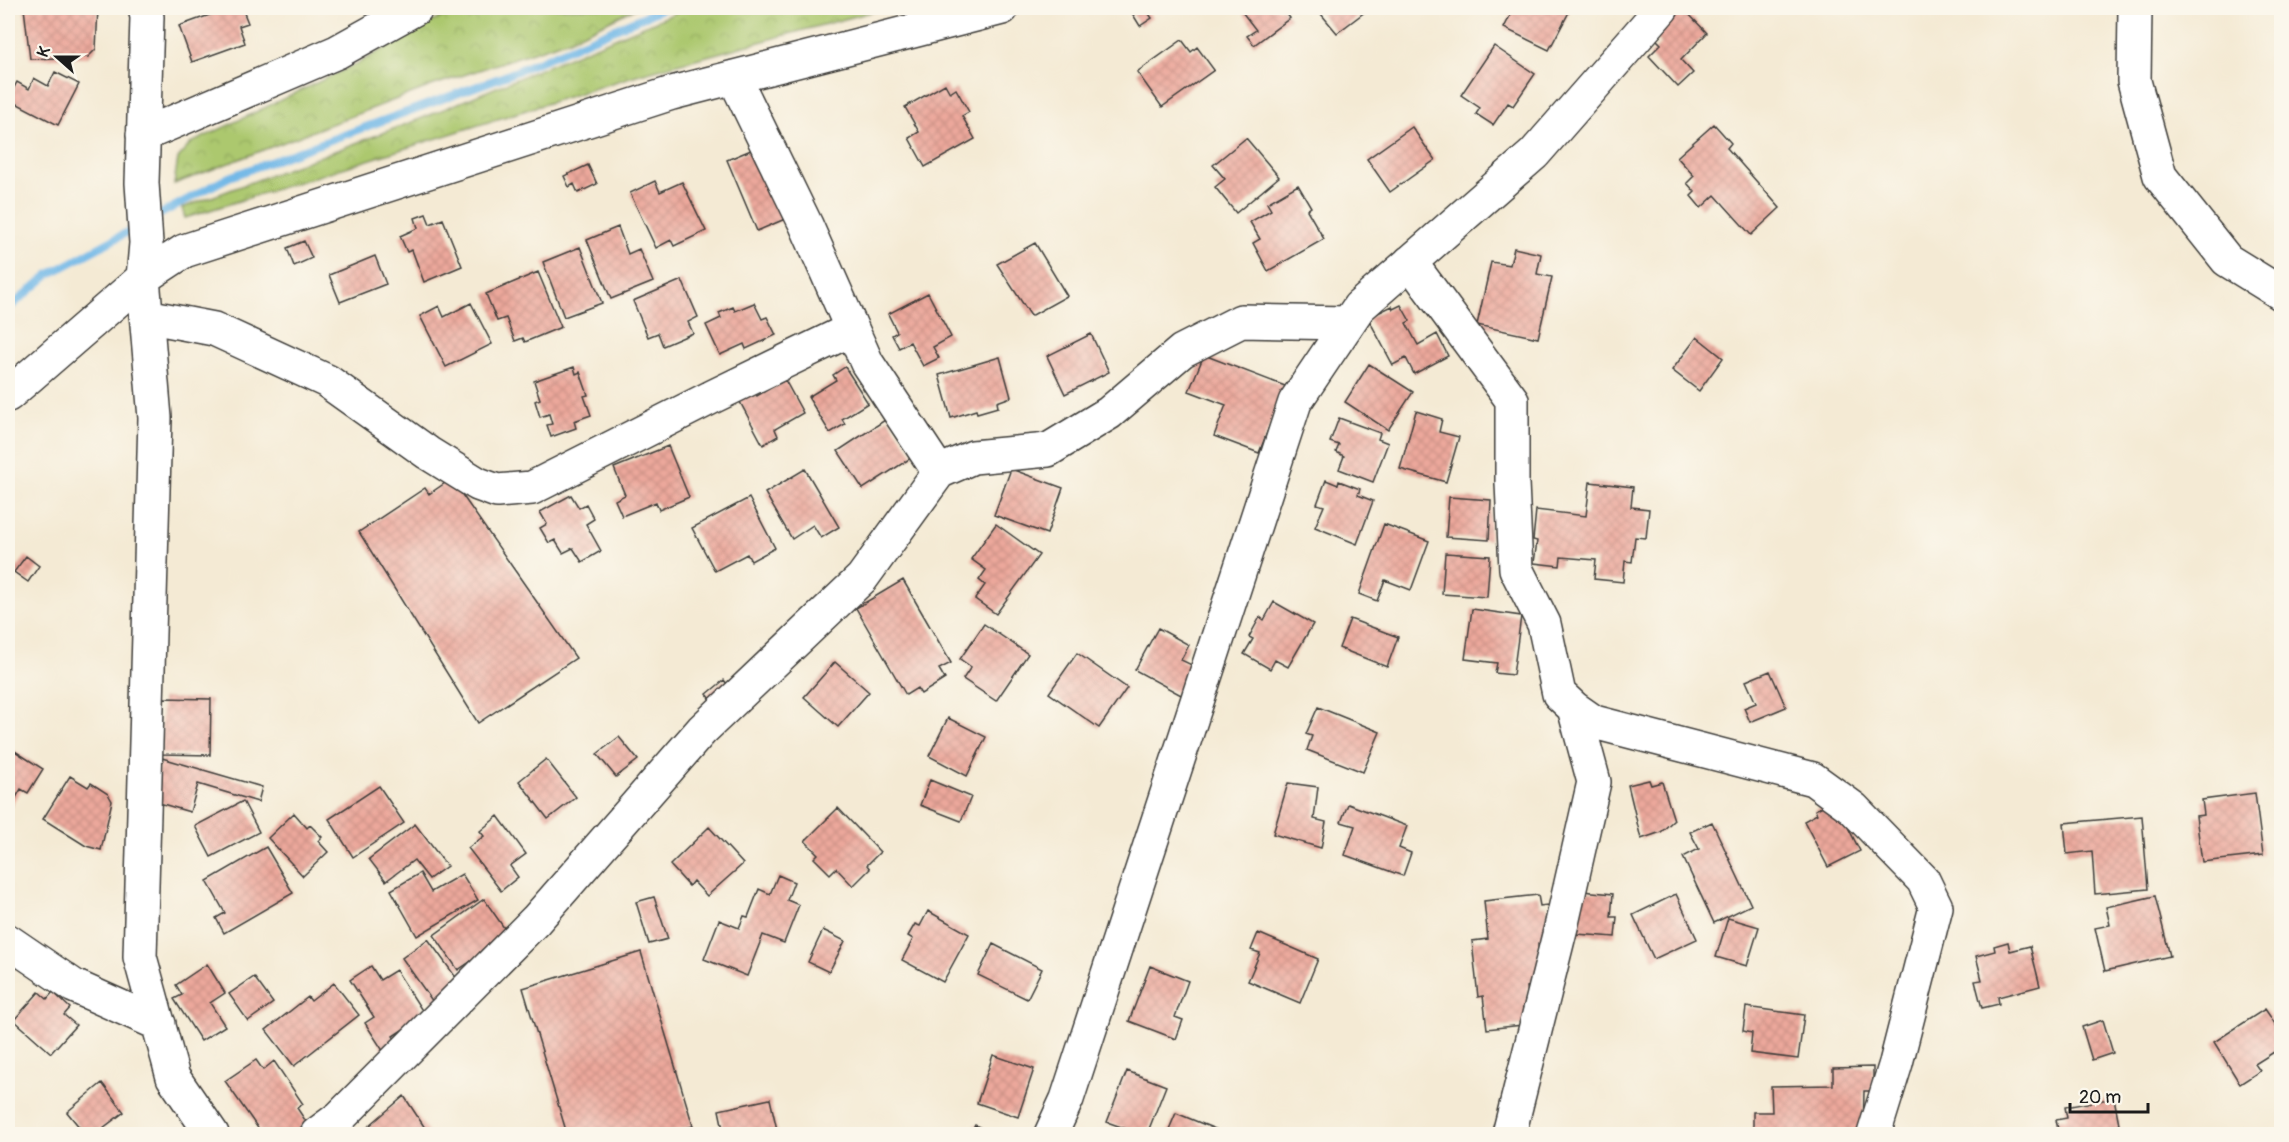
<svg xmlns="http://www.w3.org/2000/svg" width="2289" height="1142" font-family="Pangolin,sans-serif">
  <defs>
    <pattern id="park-crowns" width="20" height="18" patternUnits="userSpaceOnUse" patternTransform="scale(1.5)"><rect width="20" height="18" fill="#acc86e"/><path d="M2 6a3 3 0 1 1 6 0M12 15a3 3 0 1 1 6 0" fill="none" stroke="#93ab5f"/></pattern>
    <pattern id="building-cross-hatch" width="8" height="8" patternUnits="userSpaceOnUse" patternTransform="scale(1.5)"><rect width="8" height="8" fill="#eca89b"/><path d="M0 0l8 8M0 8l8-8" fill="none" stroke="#ca9085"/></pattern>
  </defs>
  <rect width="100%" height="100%" fill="#fbf7ec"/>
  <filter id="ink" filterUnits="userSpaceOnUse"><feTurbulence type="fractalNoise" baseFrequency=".0167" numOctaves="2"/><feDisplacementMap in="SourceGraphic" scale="12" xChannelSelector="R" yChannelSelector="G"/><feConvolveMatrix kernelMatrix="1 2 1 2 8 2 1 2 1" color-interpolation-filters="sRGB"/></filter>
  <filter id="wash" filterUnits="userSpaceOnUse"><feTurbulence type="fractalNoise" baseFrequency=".008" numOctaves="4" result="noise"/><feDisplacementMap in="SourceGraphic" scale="24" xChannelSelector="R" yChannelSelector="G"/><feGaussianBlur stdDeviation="1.35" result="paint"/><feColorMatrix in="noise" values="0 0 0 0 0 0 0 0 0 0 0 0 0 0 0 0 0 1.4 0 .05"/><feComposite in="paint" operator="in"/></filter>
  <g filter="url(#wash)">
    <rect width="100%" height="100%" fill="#f4ead4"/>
    <!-- park -->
    <path fill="url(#park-crowns)" stroke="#647245" stroke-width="1.5" d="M457 8H636L569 40 431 86 174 184 178 158 191 143 358 63Z
      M687 8H886L640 74 185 218 182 208 420 119Z"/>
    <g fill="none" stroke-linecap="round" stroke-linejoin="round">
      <!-- stream -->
      <path stroke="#70b7e7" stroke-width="8" d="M153 218 229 177 505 76 664 8
        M8 309 48 275 137 227"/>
    </g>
    <g id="blocks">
      <!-- building -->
      <path fill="url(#building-cross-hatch)" d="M24 8H98L96 49 88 57 30 59Z
        M229 8H242L248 23 239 26 245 43 192 62 179 26Z
        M1142 8H1145L1152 18 1140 26 1132 13Z
        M1239 8H1282L1290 18 1254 45 1247 36 1256 30Z
        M1316 8H1370L1337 33Z
        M1514 8H1560L1569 12 1549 50 1504 28Z
        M1680 8H1683L1707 33 1681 60 1693 73 1678 87 1649 56 1661 44 1652 35Z
        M1182 40 1191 52 1197 47 1214 70 1162 107 1137 72Z
        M1494 46 1535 74 1513 106 1508 103 1493 125 1476 114 1480 108 1461 95Z
        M55 72 79 84 58 125 8 99 17 82 29 89 34 78 48 86Z
        M945 84 950 93 956 89 969 112 962 116 975 139 925 167 909 138 919 132 905 107Z
        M1714 124 1731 143 1727 148 1780 208 1751 235 1715 195 1701 208 1691 196 1695 192 1687 183 1694 176 1677 157Z
        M1412 127 1435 160 1390 192 1367 159Z
        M1246 138 1279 177 1236 213 1215 187 1225 179 1213 165Z
        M763 145 792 216 757 231 727 160Z
        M588 165 597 184 578 193 574 184 569 187 564 176Z
        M655 181 660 192 682 182 706 231 674 246 671 240 656 248 630 193Z
        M1298 185 1311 207 1307 210 1324 239 1268 271 1253 243 1260 239 1250 222 1271 210 1267 203Z
        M426 214 430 224 443 219 462 266 424 282 412 250 407 252 400 236 418 228 415 218Z
        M618 227 628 254 639 249 653 282 611 299 587 240Z
        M304 241 312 258 294 266 287 248Z
        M1035 243 1067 296 1031 316 997 264Z
        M580 247 602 303 564 317 543 262Z
        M1514 248 1541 254 1537 274 1552 277 1538 338 1477 325 1491 262 1510 265Z
        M375 256 386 284 340 302 329 275Z
        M538 272 561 327 525 342 523 338 515 341 506 318 497 321 486 294Z
        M682 280 698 317 688 322 693 333 663 346 658 333 648 337 633 301Z
        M928 293 951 337 933 347 939 358 923 366 910 342 899 348 892 335 897 332 888 314Z
        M471 303 492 344 446 367 420 316 439 306 444 317Z
        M754 303 762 319 767 317 776 335 746 349 744 344 720 355 706 325 721 318 719 313 733 307 735 311Z
        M1401 305 1410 321 1406 323 1418 345 1437 334 1448 356 1414 374 1406 358 1393 365 1368 318 1392 306 1393 309Z
        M1091 334 1109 372 1065 394 1047 356Z
        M1697 337 1723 358 1699 391 1672 370Z
        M1204 355 1285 386 1259 453 1214 436 1226 405 1189 391Z
        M1000 357 1011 397 997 402 998 407 977 413 976 410 951 418 939 375Z
        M1369 364 1413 392 1388 430 1345 402Z
        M574 367 576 374 580 372 588 395 584 396 591 415 574 421 576 428 551 437 547 425 552 424 549 414 540 417 535 401 540 399 534 381Z
        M845 367 868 403 842 419 845 424 830 433 808 397 836 380 833 375Z
        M785 380 803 413 775 429 778 436 763 445 739 400 755 391 757 396Z
        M1416 411 1442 419 1439 432 1459 437 1446 482 1400 469Z
        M888 418 914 456 863 489 838 451Z
        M1339 418 1380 433 1378 439 1388 443 1373 482 1339 469 1344 456 1336 452 1339 445 1330 442Z
        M668 446 689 497 659 510 656 502 622 516 615 500 625 495 614 468Z
        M805 469 839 527 821 538 813 525 792 539 765 493Z
        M1011 469 1063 488 1047 534 994 515Z
        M451 479 576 658 478 723 359 532 425 488 429 494Z
        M1326 480 1338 485 1339 481 1360 489 1358 495 1373 501 1357 544 1315 527 1324 506 1317 504Z
        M1590 482 1633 487 1631 507 1649 509 1646 538 1635 537 1632 562 1625 561 1623 582 1594 579 1596 560 1561 557 1560 566 1534 563 1537 541 1533 540 1536 510 1586 516Z
        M571 495 579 508 586 504 594 519 586 524 601 551 582 562 573 548 563 553 555 540 549 543 540 528 547 524 540 512Z
        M1449 497 1491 500 1489 540 1446 537Z
        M749 498 775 548 751 561 747 554 715 571 692 528Z
        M996 524 1039 555 996 614 975 599 985 585 979 580 986 570 971 559Z
        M1384 524 1429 541 1411 590 1385 580 1377 601 1359 594Z
        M1445 553 1490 556 1487 597 1442 594Z
        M26 556 39 566 28 582 14 572Z
        M903 580 951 663 939 669 945 679 921 694 917 688 906 695 856 608Z
        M1274 602 1313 624 1288 667 1275 660 1270 669 1244 654 1253 639 1249 637 1260 617 1264 620Z
        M1472 609 1521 616 1513 675 1495 673 1497 663 1465 659Z
        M1350 619 1398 637 1387 667 1339 648Z
        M984 624 1028 654 996 701 963 679 971 667 960 659Z
        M1158 628 1189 645 1181 660 1196 667 1181 695 1135 670Z
        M1077 653 1127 688 1099 728 1049 693Z
        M835 662 869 692 838 727 804 697Z
        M1770 671 1786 707 1750 722 1744 708 1756 703 1746 681Z
        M724 680 735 695 718 708 707 694Z
        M162 698 211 699 210 755 161 754Z
        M1318 707 1380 732 1363 772 1307 750 1312 736 1306 734Z
        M948 718 986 737 967 776 929 756Z
        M619 737 638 760 616 777 597 754Z
        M10 748 43 769 28 793 21 789 8 811V752Z
        M162 758 262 787 258 802 198 784 190 812 149 800Z
        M546 759 576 797 548 819 519 781Z
        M70 776 88 787 91 783 108 794 112 801 101 850 86 846 43 819Z
        M930 780 971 797 961 821 920 805Z
        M1649 780 1651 785 1662 782 1674 820 1661 832 1641 839 1628 785Z
        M1288 783 1318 787 1314 819 1326 822 1321 848 1273 834Z
        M379 786 404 823 353 857 329 819Z
        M2255 793 2263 855 2202 862 2196 816 2204 815 2202 800Z
        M1834 800 1860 851 1828 867 1804 821 1817 814 1815 810Z
        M243 801 259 832 211 857 195 826Z
        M1348 804 1407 826 1399 848 1411 853 1403 876 1345 855 1355 826 1341 822Z
        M838 808 880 852 867 865 870 869 853 886 836 868 830 874 814 858 818 854 805 841Z
        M294 813 307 828 310 825 322 837 318 841 328 852 303 876 268 838Z
        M498 816 526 854 510 866 518 877 501 891 468 848 484 836 480 831Z
        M2142 816 2148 889 2095 894 2092 851 2067 854 2064 823Z
        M1712 822 1751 905 1714 923 1683 857 1699 849 1690 832Z
        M415 824 447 866 429 879 414 860 386 881 369 859Z
        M709 827 743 864 707 896 693 881 689 886 670 865Z
        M266 847 293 893 224 933 216 918 225 913 207 881Z
        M420 873 431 892 462 874 478 900 417 936 391 890Z
        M778 875 794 882 787 900 799 905 784 943 763 935 747 976 704 959 719 920 739 928 744 916 748 917 759 889 770 894Z
        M1582 891 1613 894 1611 917H1617L1615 937 1577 934Z
        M1676 894 1697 939 1654 959 1633 915Z
        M1538 895 1540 906 1547 905 1551 939 1538 944 1542 985 1527 987 1531 1024 1487 1029 1483 996 1478 997 1472 941 1488 939 1484 901Z
        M2155 896 2170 956 2105 971 2095 928 2110 925 2106 907Z
        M654 897 668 939 649 944 636 902Z
        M484 899 509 935 458 970 434 935Z
        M928 911 969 934 943 982 902 960 913 939 908 936 915 924 920 926Z
        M1728 918 1759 927 1747 966 1716 957Z
        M823 930 845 941 829 972 808 962Z
        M1258 933 1318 959 1300 1003 1248 981 1260 953 1251 950Z
        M428 939 460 983 433 1002 402 958Z
        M2008 942 2010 951 2030 946 2040 986 1998 997 1999 1004 1982 1008 1975 981 1982 980 1976 956 1995 951 1994 946Z
        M993 944 1042 969 1027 999 978 975Z
        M641 952 693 1126 666 1134H567L523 988Z
        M207 964 225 993 210 1003 225 1026 201 1041 174 999 182 995 176 985Z
        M371 966 380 980 396 970 425 1015 393 1036 401 1047 387 1057 365 1023 374 1017 350 980Z
        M1150 966 1188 981 1175 1017 1183 1020 1176 1039 1129 1021Z
        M254 977 273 1003 248 1021 229 994Z
        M334 983 359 1015 294 1066 266 1030 308 997 311 1001Z
        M39 992 47 999 53 992 70 1008 64 1015 76 1025 51 1053 14 1020Z
        M1746 1007 1804 1015 1798 1059 1750 1053 1752 1033 1743 1031Z
        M2265 1009 2282 1034V1047L2255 1064 2260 1071 2240 1084 2214 1042Z
        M2103 1020 2113 1053 2092 1060 2082 1027Z
        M993 1055 1034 1069 1018 1117 977 1103Z
        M256 1060 263 1070 274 1061 303 1104 297 1108 307 1123 292 1134H262L225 1081Z
        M1873 1067V1091H1864L1863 1134H1753V1112H1772L1771 1086 1833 1085V1068Z
        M1127 1071 1166 1086 1147 1134H1141L1107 1122Z
        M102 1083 124 1112 95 1134H85L67 1112Z
        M404 1096 429 1134H364L362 1132Z
        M2114 1098 2121 1134H2059L2056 1120 2067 1118 2065 1107Z
        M770 1099 778 1134H724L719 1110Z
        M1176 1113 1220 1131 1219 1134H1167Z
        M975 1125 993 1134H970Z"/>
    </g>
  </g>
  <g filter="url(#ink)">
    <use href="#blocks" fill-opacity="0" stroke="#3c3b38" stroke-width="1.5"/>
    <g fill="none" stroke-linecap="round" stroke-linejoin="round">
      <defs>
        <path id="minor" d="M145 8 147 17 142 183 146 243 143 278 155 418 140 957 173 1077 212 1134
          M2135 8 2134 81 2160 176 2227 260 2282 294
          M734 77 806 225 867 363 939 472
          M143 135 337 52 416 8
          M1410 262 1512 400V483L1516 569 1544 624 1559 694 1574 708 1594 722 1813 779 1853 808 1923 880 1936 907 1896 1063 1874 1134
          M146 316 214 329 327 381 428 453 478 484 497 491 532 488 714 396 852 329
          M8 395 143 278 184 251 672 93 1002 8
          M8 941 74 986 159 1024
          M317 1134 340 1117 536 920 702 730 862 578 939 472 973 457 1048 450 1109 413 1182 351 1241 321 1348 323
          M1051 1134 1067 1099 1295 402 1359 307 1534 154 1662 8
          M1509 1134 1562 923 1594 782 1574 708"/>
      </defs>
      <!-- minor casing -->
      <use href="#minor" stroke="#3c3b38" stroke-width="36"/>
      <!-- minor -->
      <use href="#minor" stroke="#fff" stroke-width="33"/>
    </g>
  </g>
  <!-- margin -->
  <rect width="2289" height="1142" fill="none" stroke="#fbf7ec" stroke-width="30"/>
  <!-- north arrow -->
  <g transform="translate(57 57) rotate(291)" stroke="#fbf7ec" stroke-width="4.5" paint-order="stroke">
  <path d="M0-4.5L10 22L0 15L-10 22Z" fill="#1c1c1c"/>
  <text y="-9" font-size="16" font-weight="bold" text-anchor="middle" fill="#1c1c1c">K</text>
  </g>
  <!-- scale -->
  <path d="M2070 1103v9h78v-9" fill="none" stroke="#1c1c1c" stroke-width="3"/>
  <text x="2079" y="1103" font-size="18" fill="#1c1c1c" stroke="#fbf7ec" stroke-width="4.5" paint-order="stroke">20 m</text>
</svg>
